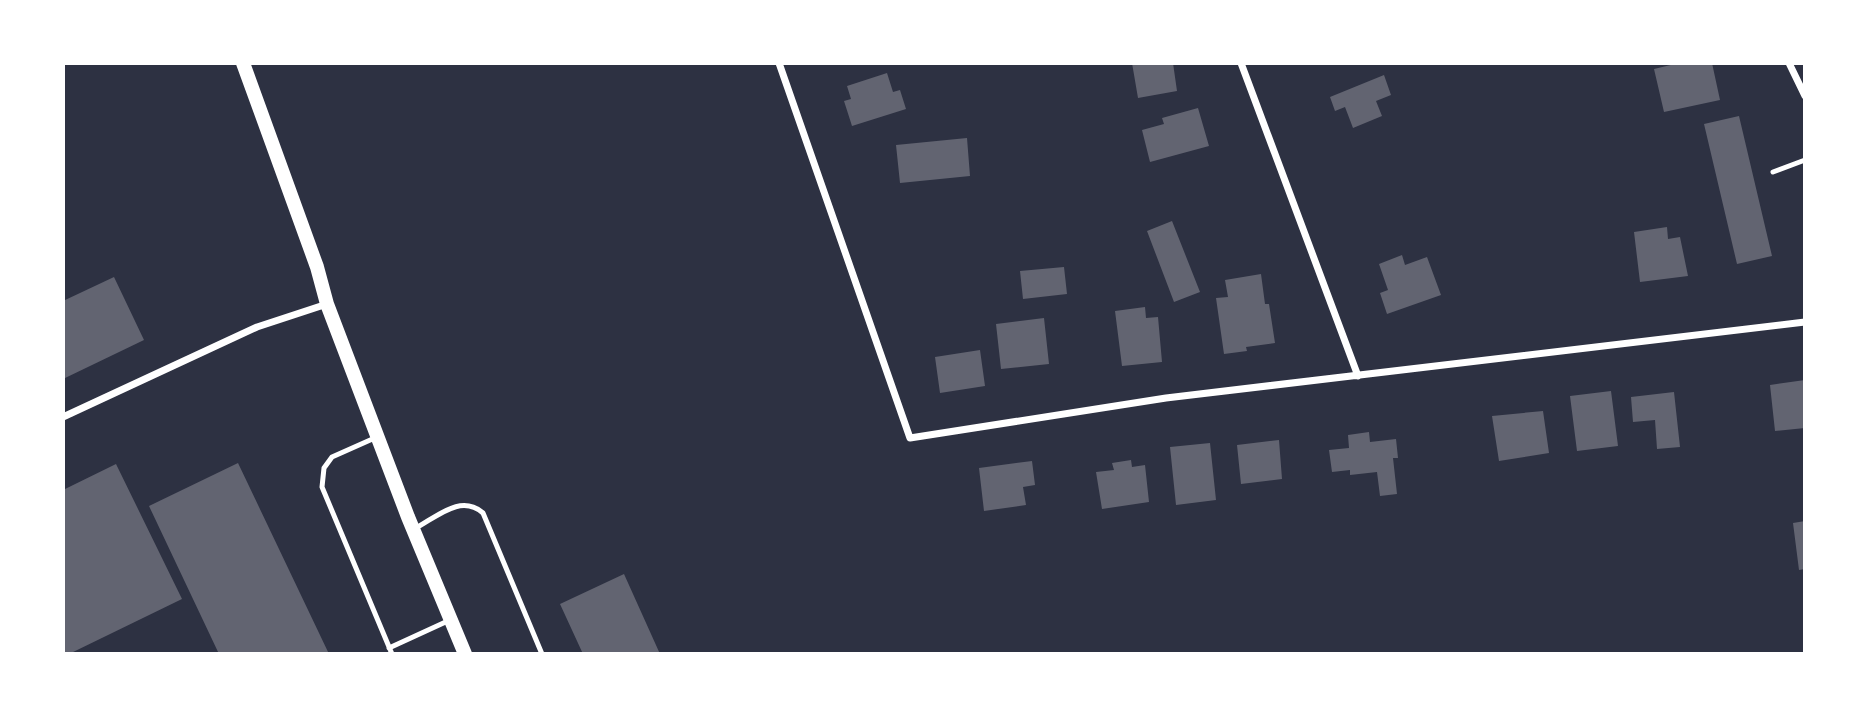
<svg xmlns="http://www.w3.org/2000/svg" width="1868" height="717" font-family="'Space Grotesk',sans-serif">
  <rect width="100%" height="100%" fill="#2d3142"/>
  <!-- building -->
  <path fill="#626471" d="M1132 63H1173L1177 91 1138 98Z
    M1679 63H1712L1720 100 1664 112 1654 69Z
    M887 73 893 92 900 90 906 109 852 126 844 101 851 99 847 86Z
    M1384 75 1391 95 1376 101 1382 116 1353 128 1345 107 1335 111 1330 97Z
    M1198 108 1209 146 1150 162 1142 130 1164 124 1162 118Z
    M1739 116 1772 256 1737 264 1704 124Z
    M967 138 970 176 900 183 896 145Z
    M1172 221 1200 292 1174 302 1147 231Z
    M1667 227 1668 239 1680 237 1688 276 1640 282 1634 232Z
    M1402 255 1405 265 1427 257 1441 295 1387 314 1380 293 1388 290 1379 264Z
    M1064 267 1067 294 1023 299 1020 271Z
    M1261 274 1265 304H1269L1275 343 1246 347 1247 351 1224 354 1216 298 1228 297 1225 280Z
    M114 277 144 340 63 379V301Z
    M1145 307 1146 318 1158 317 1162 362 1122 366 1115 311Z
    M1044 318 1049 364 1001 369 996 324Z
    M980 350 985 386 940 393 935 357Z
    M1805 380V428L1775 431 1770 385Z
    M1611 391 1618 446 1577 451 1570 396Z
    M1674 392 1680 447 1657 449 1655 420 1633 422 1631 397Z
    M1543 411 1549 453 1499 461 1492 416Z
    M1369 432 1370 442 1396 439 1398 458H1393L1397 494 1380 496 1377 472 1350 475V470L1332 472 1329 450 1349 448 1348 435Z
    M1279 440 1282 479 1241 484 1237 445Z
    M1210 443 1216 500 1176 505 1170 447Z
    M1131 460 1132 467 1145 465 1149 502 1102 509 1096 472 1114 470 1112 463Z
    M1032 461 1035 485 1023 487 1026 505 984 511 979 468Z
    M238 463 329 654H219L149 506Z
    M116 464 182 599 69 654H63V490Z
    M1805 521V569L1799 570 1793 523Z
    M624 574 660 654H583L560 604Z"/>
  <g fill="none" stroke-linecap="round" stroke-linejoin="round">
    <!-- service -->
    <path stroke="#fff" stroke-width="5" d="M1773 172 1805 160
      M377 437 332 457 324 468 322 487 392 654
      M416 528C438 516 461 494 483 513L542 654
      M389 648 450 620"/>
    <!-- minor -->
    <path stroke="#fff" stroke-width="7" d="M779 63 910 438 1166 398 1805 322
      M1241 63 1358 376
      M1789 63 1805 96
      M63 417 257 327 327 304"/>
    <!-- secondary -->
    <path stroke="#fff" stroke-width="14" d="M243 63 317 267 327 304 408 517 465 654"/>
  </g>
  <!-- border -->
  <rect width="1868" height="717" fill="none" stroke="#ffffff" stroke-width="130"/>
</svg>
